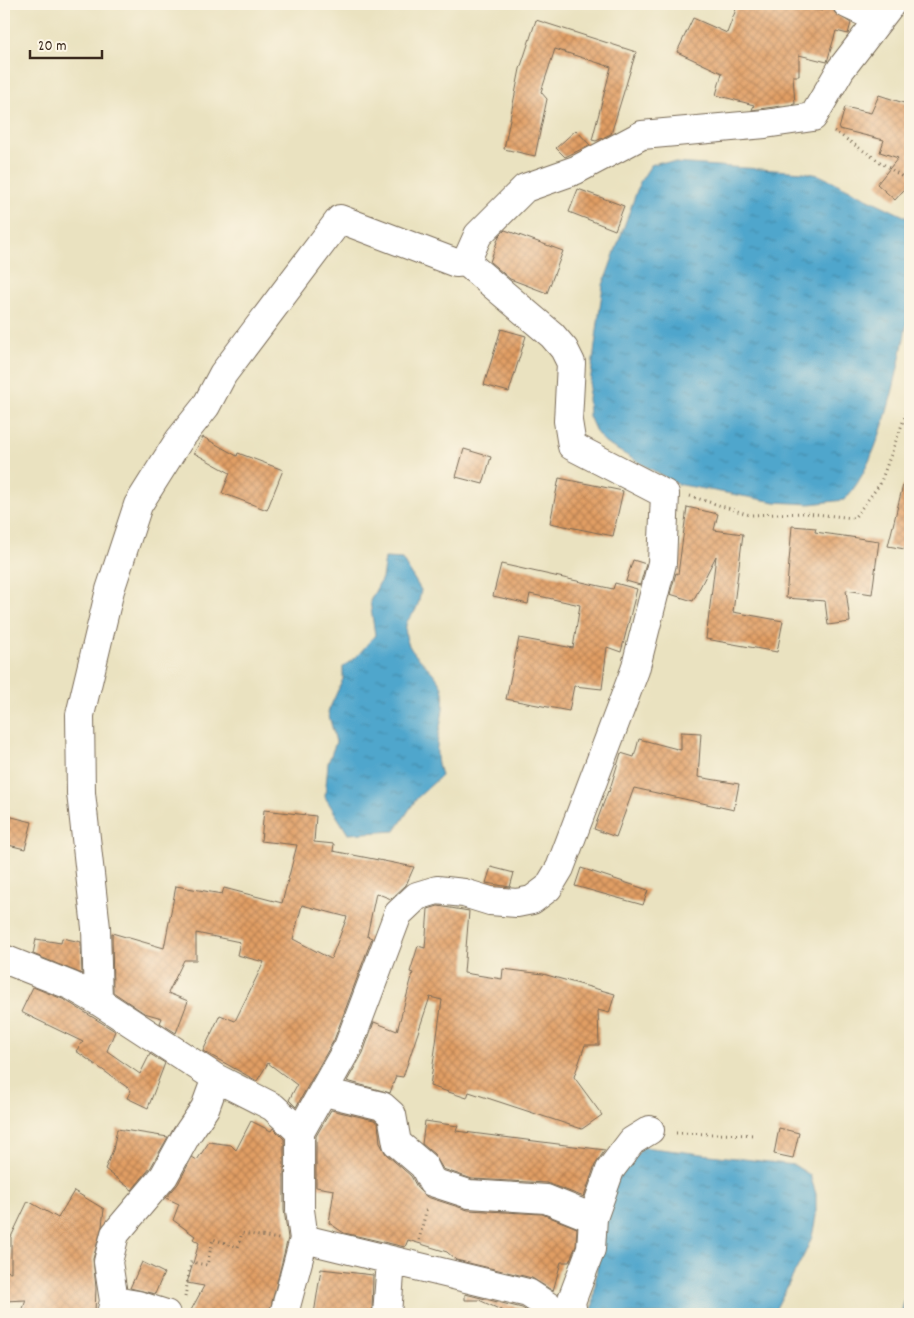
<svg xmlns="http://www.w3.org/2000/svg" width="914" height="1318" font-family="Dekko,sans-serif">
  <defs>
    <pattern id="water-ripples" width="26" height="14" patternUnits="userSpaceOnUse" patternTransform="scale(1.25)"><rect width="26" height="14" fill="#4fa6cc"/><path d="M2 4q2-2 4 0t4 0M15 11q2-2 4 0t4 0" fill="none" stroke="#4387a5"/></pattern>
    <pattern id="building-cross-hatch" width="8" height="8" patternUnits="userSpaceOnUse" patternTransform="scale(1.25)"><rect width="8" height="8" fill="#e19e64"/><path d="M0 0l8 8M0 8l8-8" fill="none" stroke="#b88152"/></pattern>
  </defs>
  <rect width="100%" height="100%" fill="#fcf5e5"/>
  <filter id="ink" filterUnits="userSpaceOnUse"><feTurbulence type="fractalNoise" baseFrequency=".02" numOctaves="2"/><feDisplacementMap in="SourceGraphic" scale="10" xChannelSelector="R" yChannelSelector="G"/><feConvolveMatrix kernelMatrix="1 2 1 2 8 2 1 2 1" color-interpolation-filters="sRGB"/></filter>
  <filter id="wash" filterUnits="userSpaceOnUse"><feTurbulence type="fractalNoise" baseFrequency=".0096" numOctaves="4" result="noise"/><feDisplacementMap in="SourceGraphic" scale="20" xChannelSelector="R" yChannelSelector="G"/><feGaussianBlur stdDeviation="1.12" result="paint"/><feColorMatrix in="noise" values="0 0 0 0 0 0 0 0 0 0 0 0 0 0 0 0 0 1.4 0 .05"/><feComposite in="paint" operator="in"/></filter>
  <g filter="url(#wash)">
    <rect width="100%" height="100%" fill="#eae2c0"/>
    <!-- water -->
    <path fill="url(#water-ripples)" stroke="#456875" d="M660 162 803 172 819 175 910 219C910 246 914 276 910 303 902 355 882 463 844 500L810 504 775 502 677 484 605 443 596 432 589 416 588 398 603 285 640 182 651 165Z
      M385 558 402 559 421 590C420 596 419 603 416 609 414 615 407 618 406 625 401 657 437 664 443 692 446 714 435 736 437 757 437 763 440 770 441 776L417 798 395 831 348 834 325 797 328 763 336 742 328 712 343 679V667L359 654 375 635 370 601 382 578Z
      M643 1147 794 1165 810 1175 816 1194V1216L812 1237 805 1253 773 1314H592L602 1220 620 1174Z
      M910 1278V1314H901Z"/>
    <g id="blocks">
      <!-- building -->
      <path fill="url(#building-cross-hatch)" fill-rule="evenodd" d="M738 4H799L822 11 824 4H831L835 13 851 23 848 34 836 31 827 62 799 55V76H793L795 104 752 110 754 105 716 95 722 73 677 52 693 18 727 33Z
        M536 20 636 52 611 134 596 141 592 140 611 67 555 49 541 92 547 99 535 156 504 149 520 69Z
        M879 95 910 105V183L895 200 877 184 898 158 880 152 884 140 839 129 845 107 871 113Z
        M576 130 590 145 565 157 556 148Z
        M578 189 624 206 615 230 569 212Z
        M505 230 563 251 547 293 510 279 490 262 499 236Z
        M501 329 526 336 509 392 484 385Z
        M203 437 237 456 238 453 283 470 267 510 222 493 230 473 194 453Z
        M464 449 491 457 483 484 456 477Z
        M559 478 623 491 613 536 550 523Z
        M903 485 910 486V550L888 546Z
        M687 507 718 514 714 530 743 534 733 612 783 621 777 652 706 639 716 556 693 601 670 594 676 573 678 574Z
        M792 526 816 528 815 532 879 541 872 594 846 590 850 622 828 625 825 601 786 598Z
        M633 560 646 564 640 585 626 581Z
        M501 564 613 589 615 583 637 589 621 652 607 647 602 689 574 686 569 711 506 699 519 638 573 648 580 605 530 594 528 604 493 596Z
        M681 732 701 733 698 777 739 784 734 810 634 788 616 837 594 829 608 791 609 792 621 753 634 757 639 739 681 750Z
        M264 810 316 816 314 842 334 844 333 851 414 867 406 885 391 899 376 893 367 936 372 938 334 1040 296 1107 289 1100 297 1085 268 1063 257 1081 203 1051 220 1015 235 1021 264 962 237 955 240 942 196 933V960H184L168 993 188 1001 176 1033 160 1023 162 1018 144 1013 113 992 112 933 164 948 176 886 222 894 224 888 282 903 297 845 261 841ZM302 905 347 917 331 959 293 939Z
        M4 815 32 822 25 849 4 844Z
        M491 867 514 873 510 887 486 883Z
        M581 868 648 890 643 905 575 886Z
        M438 906 469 911 464 973 502 979 503 969 543 974 615 994 609 1013 598 1010 599 1045H585L574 1077 602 1115 582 1129 469 1092 467 1098 430 1086 442 1000 430 997 403 1077 396 1076 390 1093 347 1081 363 1053 374 1022 397 1031 413 973 410 972 418 946 425 948 428 909Z
        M62 938 81 942 82 974 33 954 36 939 61 943Z
        M33 987 65 1000 115 1031 107 1051 140 1074 150 1054 165 1063 148 1108 127 1098 131 1090 76 1051 83 1042 21 1012Z
        M331 1110 374 1120 378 1123 380 1143 386 1154 411 1176 418 1189 427 1197 468 1210 542 1214 577 1228 576 1246 569 1262H561L553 1291 532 1278 456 1260 447 1252 408 1240 405 1247 344 1233 329 1223 334 1190 316 1187V1136Z
        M251 1121 271 1131 273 1128 284 1139V1210L288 1238 269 1314H189L204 1286 187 1283 199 1243 193 1239 195 1236 173 1220 179 1204 166 1198 178 1184 192 1157 197 1160 209 1142 231 1145 236 1150Z
        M425 1121 458 1126 456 1131 605 1150 595 1165 584 1197 547 1183 472 1179 443 1169 434 1154 422 1144Z
        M779 1128 799 1133 793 1158 774 1154Z
        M117 1129 168 1137 151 1167 132 1190 105 1169 113 1150Z
        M74 1191 104 1209 102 1226 93 1259 96 1287 95 1314H21L26 1300 4 1301V1271L11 1272V1237L28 1201 58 1218Z
        M142 1262 164 1273 155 1294 130 1288Z
        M321 1269 373 1275 372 1314H314Z
        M465 1294 522 1308 532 1314H510L479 1300H465Z"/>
    </g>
  </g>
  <g filter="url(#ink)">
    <use href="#blocks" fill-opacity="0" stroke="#786a57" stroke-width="1"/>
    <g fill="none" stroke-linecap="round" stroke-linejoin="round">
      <defs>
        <path id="minor" d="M847 4 879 19
          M4 959 72 986 98 1001 216 1078 273 1107 300 1132
          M98 1001 96 928 81 793 80 715 110 590 138 505 179 440 206 406 223 374 340 219 456 263 466 262
          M324 1092 382 1106 392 1115 397 1143 424 1166 432 1182 469 1194 546 1199 593 1218
          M304 1239 528 1293 560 1314
          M114 1301 138 1305 166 1314
          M111 1314 114 1301 108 1262 115 1234 164 1176 186 1136 205 1108 216 1078
          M284 1314 304 1239 300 1210V1132L348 1047 398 914 417 896 437 890 464 893 490 901 517 903 532 900 548 888 560 868 635 670 662 563 665 494 572 446 568 421 571 363 564 349 552 335 466 262 478 235 525 188 576 170 642 135 765 124 813 117 841 69 891 4
          M387 1314 391 1261
          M573 1314 571 1302 591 1249 593 1218 610 1170 632 1141 650 1130"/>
      </defs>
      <!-- minor casing -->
      <use href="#minor" stroke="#786a57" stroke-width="30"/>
      <!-- path -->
      <path stroke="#786a57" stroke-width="3" stroke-dasharray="1 4" stroke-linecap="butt" d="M834 131 910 182
        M690 496 750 515 805 513 854 518 880 484 910 403
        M676 1133 756 1135
        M419 1240 427 1207
        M185 1297 191 1262 207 1265 213 1239 238 1247 242 1233 279 1239"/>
      <!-- minor -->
      <use href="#minor" stroke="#fff" stroke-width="28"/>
    </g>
  </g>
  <!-- margin -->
  <rect width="914" height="1318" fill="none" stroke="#fcf5e5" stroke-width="20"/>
  <!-- scale -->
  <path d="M30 50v8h72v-8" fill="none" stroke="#3b2a1e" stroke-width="2.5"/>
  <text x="38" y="50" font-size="15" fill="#3b2a1e" stroke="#fcf5e5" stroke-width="4" paint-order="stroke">20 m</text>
</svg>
